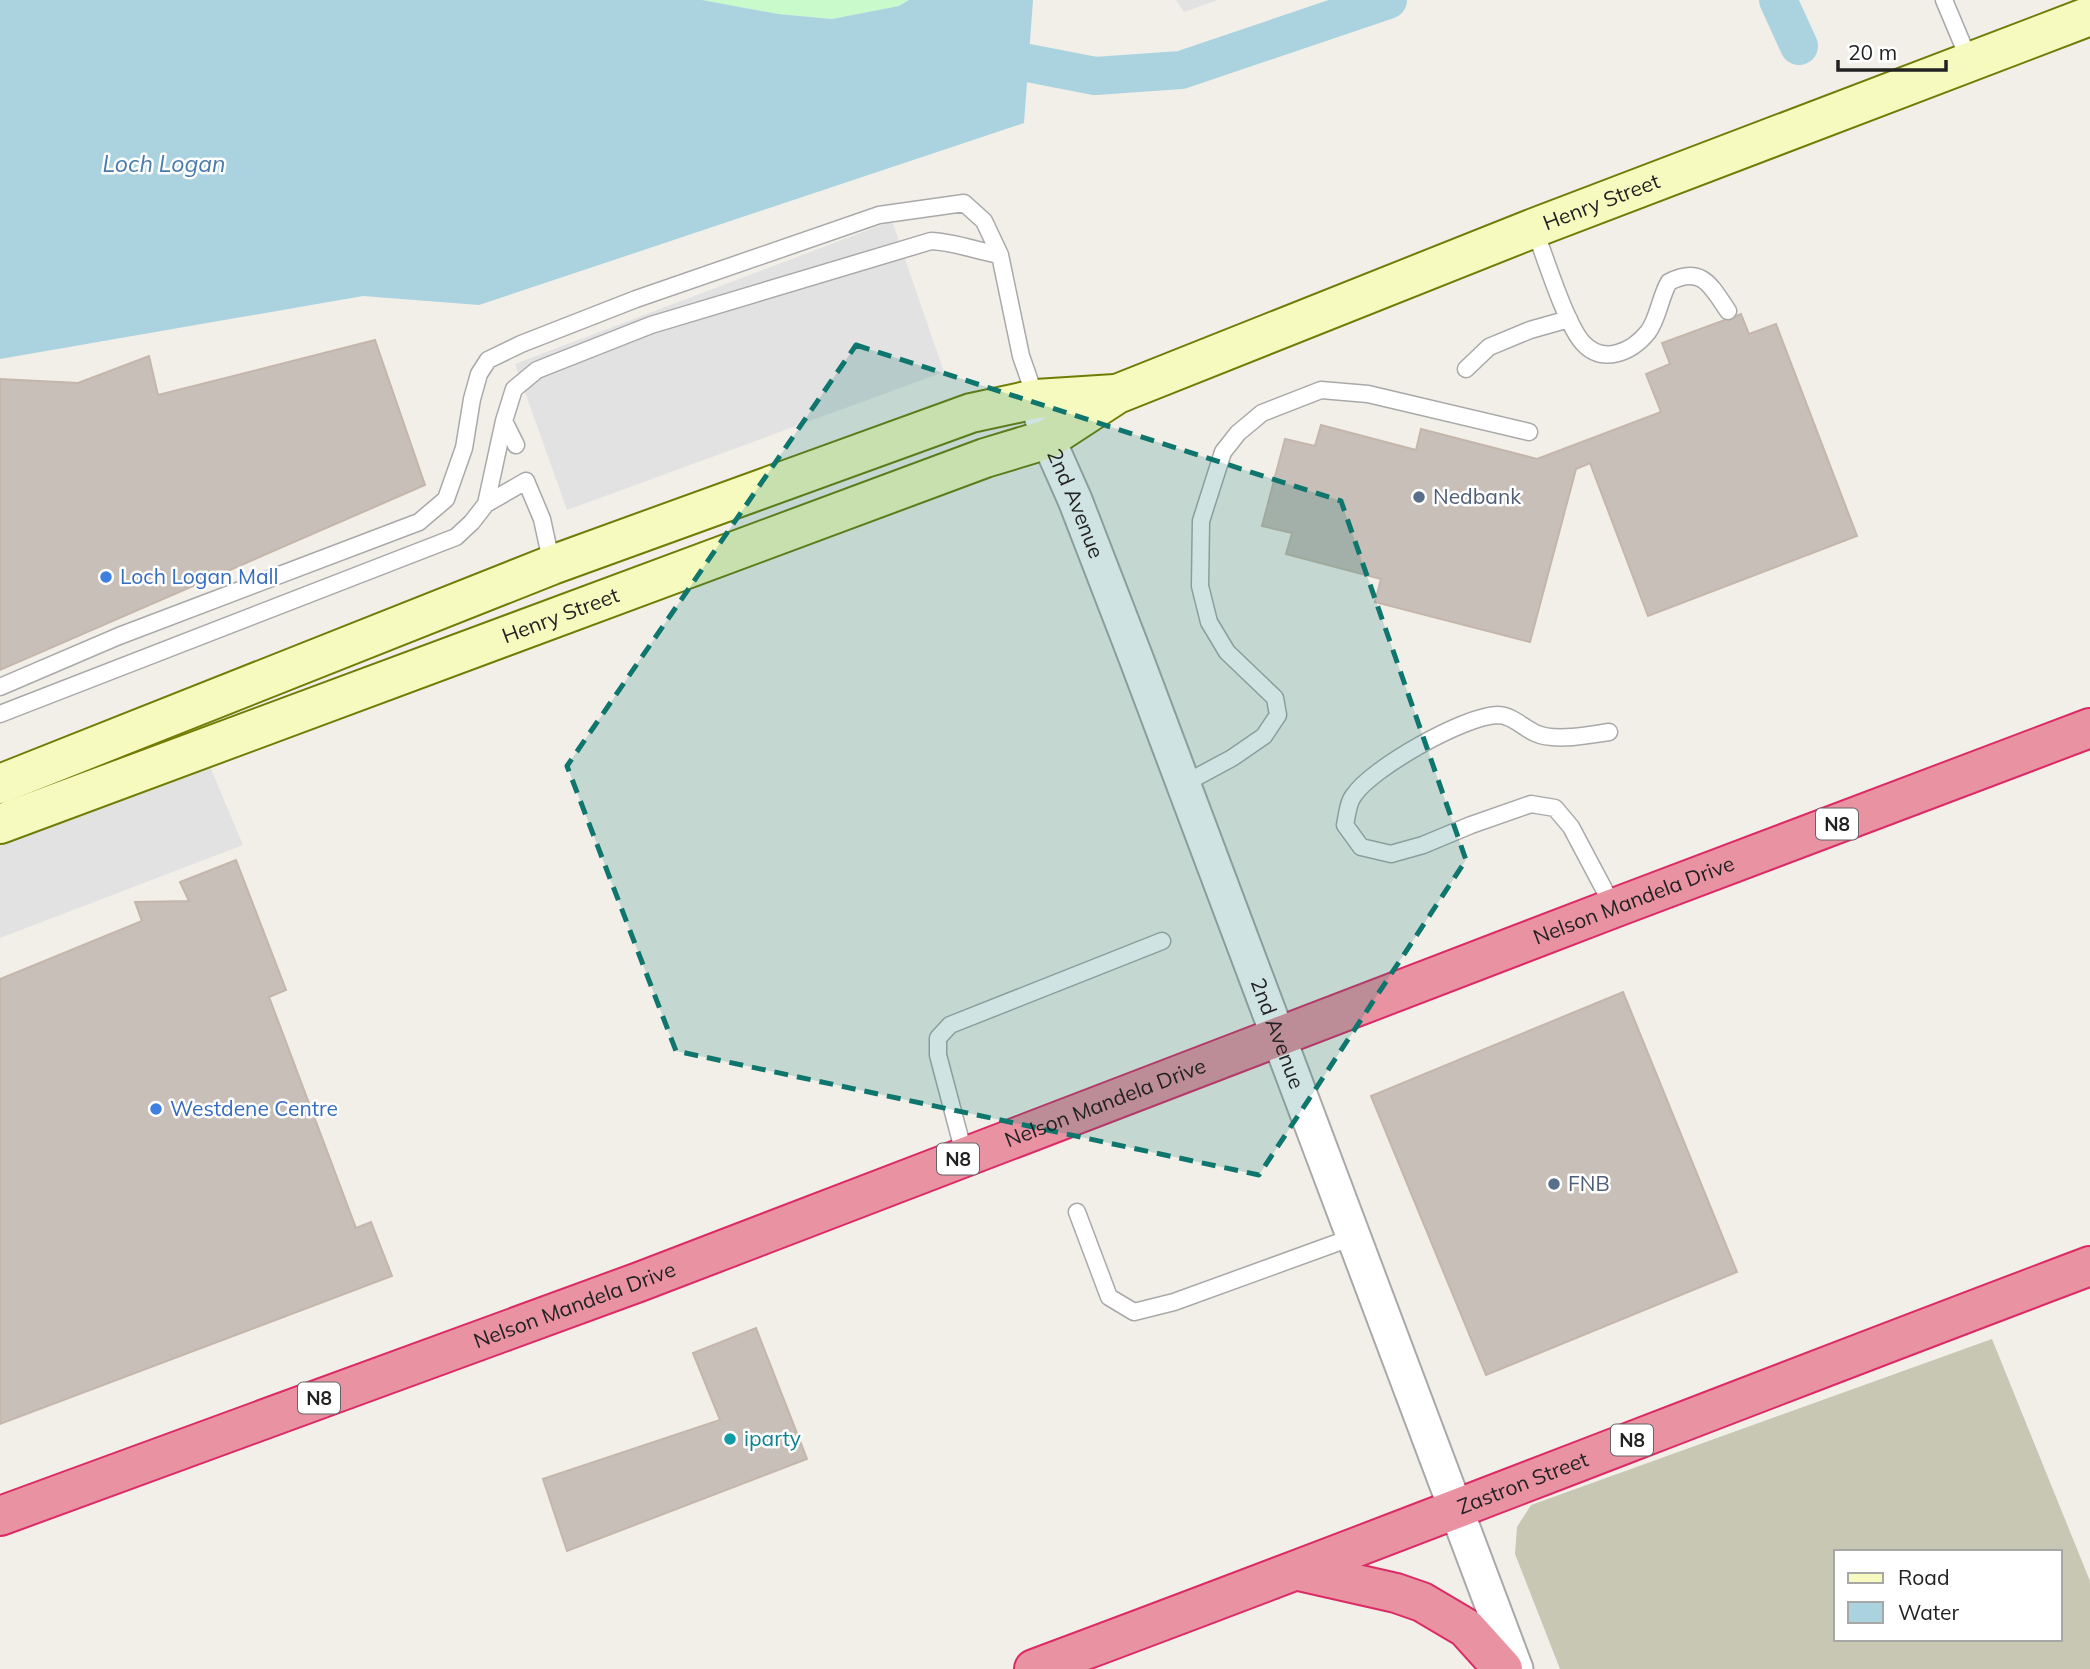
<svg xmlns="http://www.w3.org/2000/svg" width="2090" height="1669" font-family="Mulish,sans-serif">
  <rect width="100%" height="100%" fill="#f2efe9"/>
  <!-- construction -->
  <path fill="#c7c7b4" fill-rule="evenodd" d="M1992 1339 2090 1581V1669H1560L1515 1554 1517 1527 1531 1505ZM1836 1552H2060V1639H1836Z"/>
  <!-- park -->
  <path fill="#c8facc" d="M702 0H909L899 6 832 19 778 14Z"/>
  <!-- parking -->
  <path fill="#e2e2e2" d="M1176 0H1218L1184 12Z
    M892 221 944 372 567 510 515 364Z
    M208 762 243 845 0 938V838Z"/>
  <!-- water -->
  <path fill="#aad3df" d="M0 0H702L778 14 832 19 899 6 909 0H1033L1024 123 479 305 363 296 0 359Z"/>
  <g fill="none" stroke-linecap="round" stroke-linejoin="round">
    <!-- canal -->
    <path stroke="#aad3df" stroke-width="38" d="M1778 0 1799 46
      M1028 63 1095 76 1181 70 1388 0"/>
  </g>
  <!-- building -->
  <path fill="#c7bfb8" stroke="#c4b6ab" stroke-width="2" d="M1741 314 1749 334 1776 324 1857 536 1648 616 1590 463 1576 469 1530 642 1375 602 1381 579 1286 554 1292 533 1262 526 1285 439 1315 446 1321 425 1416 450 1421 429 1537 459 1661 412 1646 374 1670 364 1662 343Z
    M375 340 425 485 0 670V379L78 383 149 356 158 395Z
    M236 860 286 990 269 997 356 1228 371 1222 392 1276 0 1424V979L142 921 135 902 189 901 180 882Z
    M1623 992 1737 1272 1486 1375 1371 1096Z
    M756 1328 807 1459 567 1551 543 1479 720 1420 693 1353Z"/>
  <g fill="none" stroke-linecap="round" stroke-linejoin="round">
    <defs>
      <path id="lane" d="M1944 0 1970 62
        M1534 228C1544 254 1566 325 1583 343 1603 365 1632 352 1648 332 1658 319 1660 297 1669 282 1702 265 1711 286 1728 311
        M1466 369 1489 347 1530 330 1569 319
        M504 421 516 445
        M486 504 526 481 542 519 552 565
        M0 687 119 636 419 522 446 499 464 448 472 399 479 374 488 360 521 344 636 299 879 215 964 203 984 221 1000 255 1021 356 1036 399
        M0 714 456 537 472 522 486 504 504 421 514 389 537 370 651 325 931 241C955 242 977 251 1000 255
        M1609 732C1588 735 1554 742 1535 733 1522 727 1512 715 1497 715 1464 716 1372 768 1354 795 1348 802 1347 816 1345 825L1361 847 1391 854 1423 845 1471 825 1531 804 1555 808 1571 827 1614 908
        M1182 785 1232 758 1264 736 1278 715 1275 698 1227 652 1209 622 1200 586 1201 521 1223 452 1238 433 1262 413 1321 390 1368 394 1529 432
        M965 1157 938 1055V1038L950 1025 1162 941
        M1077 1212 1109 1297 1134 1312 1174 1302 1353 1237"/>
      <g id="street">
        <path id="s1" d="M1036 399 1048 439 1075 500 1136 658 1516 1669"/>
      </g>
      <g id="secondary">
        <path d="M0 784 552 565 971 413 1036 399 1115 394"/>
        <path id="s2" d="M0 824 985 458 1048 439 1117 394 1534 228 2090 16"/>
      </g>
      <g id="highway">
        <path id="s3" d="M0 1516 639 1282 1614 908 2090 728"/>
        <path d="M1299 1571 1396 1593 1422 1602 1466 1628 1503 1669"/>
        <path id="s4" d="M1034 1669C1387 1538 1737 1399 2090 1266"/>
      </g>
    </defs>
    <!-- lane casing -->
    <use href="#lane" stroke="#a9a9a9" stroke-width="19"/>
    <!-- street casing -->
    <use href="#street" stroke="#a9a9a9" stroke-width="37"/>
    <!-- secondary casing -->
    <use href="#secondary" stroke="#707d05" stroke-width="42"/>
    <!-- highway casing -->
    <use href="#highway" stroke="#dc2a67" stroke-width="42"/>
    <!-- lane -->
    <use href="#lane" stroke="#fff" stroke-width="16"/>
    <!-- street -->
    <use href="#street" stroke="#fff" stroke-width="33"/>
    <!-- secondary -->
    <use href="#secondary" stroke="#f7fabf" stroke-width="38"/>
    <!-- highway -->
    <use href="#highway" stroke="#e892a2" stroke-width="38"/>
  </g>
  <!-- marked area -->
  <path fill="#0f766e" fill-opacity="0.2" stroke="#0f766e" stroke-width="5" stroke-dasharray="14 9" stroke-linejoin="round" d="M856 345 1341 501 1466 860 1259 1175 676 1051 567 766Z"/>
  <!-- markers -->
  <g fill="#5c6f8a" stroke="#fff" stroke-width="2.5">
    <circle cx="1419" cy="497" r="7"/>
    <circle cx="1554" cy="1184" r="7"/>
  </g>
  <g fill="#3f7fe0" stroke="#fff" stroke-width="2.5">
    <circle cx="106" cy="577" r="7"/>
    <circle cx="156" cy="1109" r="7"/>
  </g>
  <circle fill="#0f9aa8" stroke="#fff" stroke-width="2.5" cx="730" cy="1439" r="7"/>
  <g text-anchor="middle" stroke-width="5" stroke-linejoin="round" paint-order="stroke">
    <!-- shield labels -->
    <g fill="#fff" stroke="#646464" stroke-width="2">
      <rect x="1816" y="808.5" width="42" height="31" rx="5"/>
      <rect x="937" y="1143.5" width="42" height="31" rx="5"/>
      <rect x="298" y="1382.5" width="42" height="31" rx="5"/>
      <rect x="1611" y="1424.5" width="42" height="31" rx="5"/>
    </g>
    <g font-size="19" font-weight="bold" fill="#222">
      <text x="1837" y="831">N8</text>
      <text x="958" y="1166">N8</text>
      <text x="319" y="1405">N8</text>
      <text x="1632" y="1447">N8</text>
    </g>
    <!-- street labels -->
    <g font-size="21" fill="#222" stroke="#fff">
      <text dy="7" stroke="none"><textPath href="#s2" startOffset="1720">Henry Street</textPath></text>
      <text dy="7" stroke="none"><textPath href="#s1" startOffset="112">2nd Avenue</textPath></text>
      <text dy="7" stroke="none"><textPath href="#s2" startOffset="598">Henry Street</textPath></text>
      <text dy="7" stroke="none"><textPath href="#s3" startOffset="1746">Nelson Mandela Drive</textPath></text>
      <text dy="7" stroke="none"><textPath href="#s1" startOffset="679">2nd Avenue</textPath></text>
      <text dy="7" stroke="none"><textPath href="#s3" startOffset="1180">Nelson Mandela Drive</textPath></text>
      <text dy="7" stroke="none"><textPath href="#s3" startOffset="612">Nelson Mandela Drive</textPath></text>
      <text dy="7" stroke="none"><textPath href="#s4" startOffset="523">Zastron Street</textPath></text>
    </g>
    <!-- service labels -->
    <g font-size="21" fill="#4e5e75" stroke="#fff" text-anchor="start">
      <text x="1433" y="504">Nedbank</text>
      <text x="1568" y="1191">FNB</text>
    </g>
    <!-- shop labels -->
    <g font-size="21" fill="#366cbe" stroke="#fff" text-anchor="start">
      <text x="120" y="584">Loch Logan Mall</text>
      <text x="170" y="1116">Westdene Centre</text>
    </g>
    <!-- culture labels -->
    <g font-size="21" fill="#0d838f" stroke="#fff" text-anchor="start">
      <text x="744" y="1446">iparty</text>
    </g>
    <!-- water labels -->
    <g font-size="23" font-style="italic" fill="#4a7aab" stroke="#fff">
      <text x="164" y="172">Loch Logan</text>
    </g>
  </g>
  <!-- legend -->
  <rect x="1834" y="1550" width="228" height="91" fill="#ffffff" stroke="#a7a7a7" stroke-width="2"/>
  <rect x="1848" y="1573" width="35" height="10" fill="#f7fabf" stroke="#a7a7a7" stroke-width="2"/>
  <text x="1898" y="1585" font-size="21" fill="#222222">Road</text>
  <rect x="1848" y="1602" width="35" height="21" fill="#aad3df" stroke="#a7a7a7" stroke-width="2"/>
  <text x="1898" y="1620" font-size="21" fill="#222222">Water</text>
  <!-- scale -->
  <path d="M1838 60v10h108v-10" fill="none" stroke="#222222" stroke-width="3.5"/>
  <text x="1848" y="60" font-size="21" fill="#222222" stroke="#ffffff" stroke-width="5" paint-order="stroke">20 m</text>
</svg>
